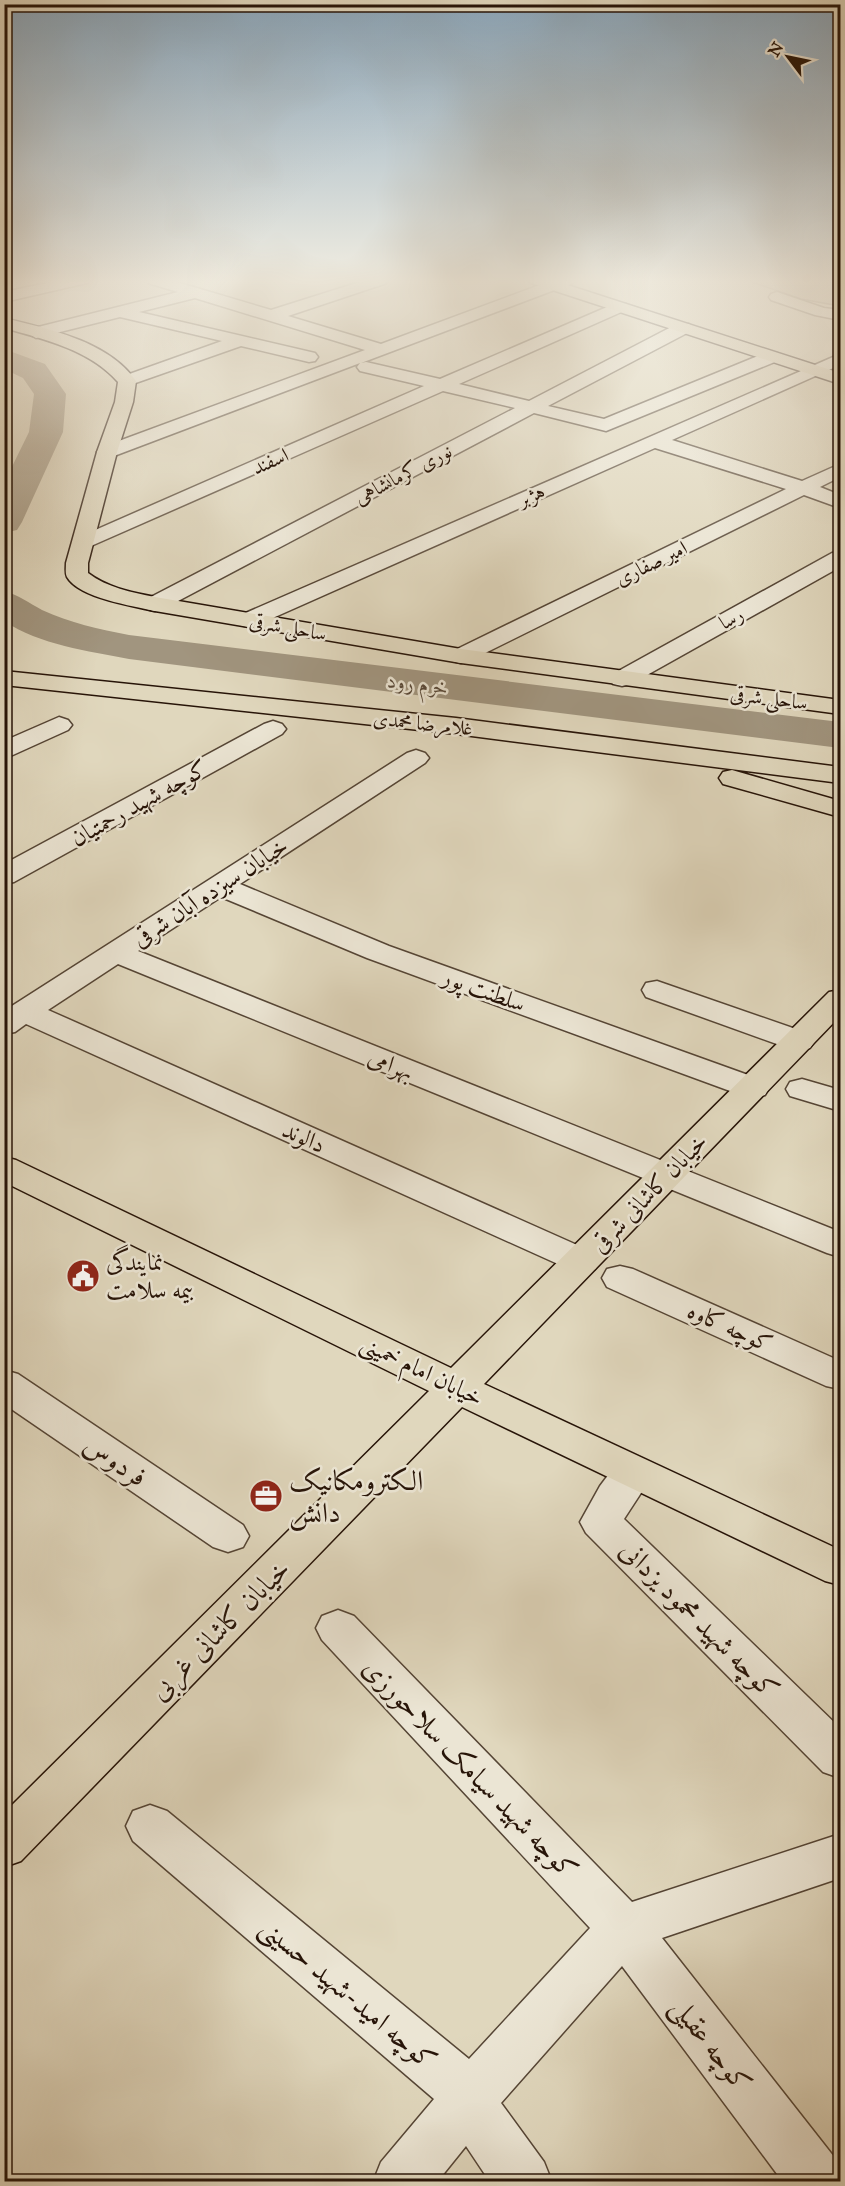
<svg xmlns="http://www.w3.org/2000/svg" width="845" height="2186" font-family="'IM FELL Great Primer',Amiri,serif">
  <rect width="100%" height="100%" fill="#e0d7bd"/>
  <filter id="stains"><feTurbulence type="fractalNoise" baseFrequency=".00333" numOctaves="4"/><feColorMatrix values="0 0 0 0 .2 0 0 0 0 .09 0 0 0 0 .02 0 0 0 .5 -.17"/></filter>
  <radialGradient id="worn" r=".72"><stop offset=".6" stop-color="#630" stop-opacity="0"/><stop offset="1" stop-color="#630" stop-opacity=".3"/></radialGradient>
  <!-- green -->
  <path fill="#c1b69e" stroke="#746553" stroke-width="1.5" d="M746 280H840V306L801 299Z"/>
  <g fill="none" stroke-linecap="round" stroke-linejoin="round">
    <!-- river -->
    <path fill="#a1957f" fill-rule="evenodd" d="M4 349 45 364 66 394 63 432 22 522 17 530 4 533V483L29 432 34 394 23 378 4 369Z
      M4 591C19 595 29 603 42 610 70 623 99 629 129 635L840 722V748L129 659C88 651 40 645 4 621Z"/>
    <defs>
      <path id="minor" d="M61 280H89L87 283 4 302V292Z
        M146 280H170L271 310 366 280H389L387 283 288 316 381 344 553 280H575L573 283 361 363 366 362 440 379 614 304H626L628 307 626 310 459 384 529 401 677 324H689L691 328 689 332 548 406 604 419 765 353H777L780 357 777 361 606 431 534 413 163 609 155 611 147 609 144 604 147 599 515 408 443 391 91 546 84 548 77 546 73 542 77 538 424 386 360 371 357 367 360 363 114 456H100L97 452 100 448 365 350 195 298 139 312 315 353 318 357 315 361 309 362 241 346 127 386 121 385 118 381 121 377 222 341 120 317 36 338 28 333 30 329 178 292 148 283Z
        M777 292 824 308 840 310V320L815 315 771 300 769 297 771 294Z
        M840 354V365L672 440 802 481 840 464V477L820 487 840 495V508L804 495 469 661 461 663 453 661 449 656 453 651 786 489 655 448 257 625 249 627 241 625 238 620 241 615Z
        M840 552V567L631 684 622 686 613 684 610 679 613 674 832 553Z
        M59 717 68 720 72 725 68 730 4 759V741Z
        M273 721 282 724 286 729 282 734 14 882 4 884V864L264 724Z
        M416 750 425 753 429 758 425 763 240 884 389 946 765 1081 769 1088 765 1095 753 1098 741 1095 367 958 221 897 138 951 840 1232V1257L827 1253 118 964 48 1010 595 1253 600 1261 595 1269 582 1273 569 1269 26 1024 15 1032 4 1034V1011L407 753Z
        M657 981 810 1034 815 1041 810 1048 799 1051 788 1048 646 997 642 990 646 983Z
        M802 1079 840 1090V1111L790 1096 786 1089 790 1082Z
        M620 1266 633 1269 840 1361V1389L826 1386 607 1287 602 1278 607 1269Z
        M4 1370 18 1374 243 1525 249 1536 243 1547 228 1552 213 1547 4 1404Z
        M633 1458 648 1462 654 1473 624 1519 840 1728V1778L823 1772 586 1533 580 1522 600 1486 618 1462Z
        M338 1610 354 1616 632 1902 840 1834V1878L662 1938 838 2162 840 2182H783L622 1966 501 2103 544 2162 552 2182H490L466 2146 437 2182H373L381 2162 434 2099 133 1841 126 1826 133 1811 150 1805 167 1811 469 2059 590 1928 322 1640 316 1628 322 1616Z"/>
      <path id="major" d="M529 280H552L840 373V384L531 283Z
        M4 318C49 329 108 341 136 381L133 402 117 452 88 563V573C108 588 131 592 155 597L461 649 840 700V714L461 663 155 611C133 606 79 598 67 577 65 573 66 568 66 563L97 452 115 402 118 382C90 350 44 339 4 328Z
        M4 671 456 718 840 767V783L456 734 4 685Z
        M732 770 840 801V817L723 784 719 778 723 772Z
        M840 990V1016L484 1384 840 1550V1585L825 1581 462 1407 21 1861 4 1867V1813L429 1391 4 1182V1157L16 1160 451 1368 829 992Z"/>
    </defs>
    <!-- minor casing -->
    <use href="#minor" stroke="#554535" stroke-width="3"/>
    <!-- major casing -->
    <use href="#major" stroke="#271408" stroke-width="3"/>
    <!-- minor -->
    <use href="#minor" fill="#ebe5d4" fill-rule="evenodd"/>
    <!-- major -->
    <use href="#major" fill="#e0d7bd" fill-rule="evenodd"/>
  </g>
  <!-- sky -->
  <linearGradient id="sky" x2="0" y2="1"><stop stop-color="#8ba8be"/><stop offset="0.48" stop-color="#f1ede1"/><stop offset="1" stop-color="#f1ede1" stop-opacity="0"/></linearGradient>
  <rect width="845" height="586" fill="url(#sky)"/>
  <!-- icons -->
  <defs>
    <symbol id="civic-disc" viewBox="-11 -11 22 22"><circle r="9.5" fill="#8f2418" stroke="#ebe5d4"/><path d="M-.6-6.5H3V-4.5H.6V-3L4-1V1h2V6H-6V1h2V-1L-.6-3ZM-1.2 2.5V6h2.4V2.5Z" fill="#fff"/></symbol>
    <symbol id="office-disc" viewBox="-11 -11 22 22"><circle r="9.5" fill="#8f2418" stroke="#ebe5d4"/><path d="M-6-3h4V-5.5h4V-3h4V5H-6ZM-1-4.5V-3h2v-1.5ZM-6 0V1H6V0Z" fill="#fff"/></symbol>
  </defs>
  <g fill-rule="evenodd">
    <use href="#civic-disc" x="64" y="1257" width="38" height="38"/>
    <use href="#office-disc" x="247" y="1477" width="38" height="38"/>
  </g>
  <g text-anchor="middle" stroke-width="5" stroke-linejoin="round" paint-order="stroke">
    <!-- far-street labels -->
    <g font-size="20" fill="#271408" stroke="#ebe5d4">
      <text transform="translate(270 461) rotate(-24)" y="7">اسفند</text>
      <text transform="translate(403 474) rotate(-28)" y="7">نوری کرمانشاهی</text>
      <text transform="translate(531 495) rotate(-24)" y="7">هژبر</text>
      <text transform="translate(651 563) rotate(-26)" y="7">امیر صفاری</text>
      <text transform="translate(731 618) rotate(-29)" y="7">رسا</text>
      <text transform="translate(288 627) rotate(10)" y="7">ساحلی شرقی</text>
      <text transform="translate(769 698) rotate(7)" y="7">ساحلی شرقی</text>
      <text transform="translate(423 723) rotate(6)" y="7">غلامرضا محمدی</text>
    </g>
    <!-- far-water labels -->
    <g font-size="22" font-style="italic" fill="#584838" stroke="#ebe5d4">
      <text transform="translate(418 683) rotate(7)" y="8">خرم رود</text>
    </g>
    <!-- street labels -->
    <g font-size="24" fill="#271408" stroke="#ebe5d4">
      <text transform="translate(139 803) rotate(-29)" y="8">کوچه شهید رحمتیان</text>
      <text transform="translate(210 892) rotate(-33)" y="8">خیابان سیزده آبان شرقی</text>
      <text transform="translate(484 990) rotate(20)" y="8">سلطنت پور</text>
      <text transform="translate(391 1064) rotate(22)" y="8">بهرامی</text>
      <text transform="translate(304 1137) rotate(24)" y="8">دالوند</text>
      <text transform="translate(649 1193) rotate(-46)" y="8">خیابان کاشانی شرقی</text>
      <text transform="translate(730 1327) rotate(24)" y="8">کوچه کاوه</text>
      <text transform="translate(422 1370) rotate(26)" y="8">خیابان امام خمینی</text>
    </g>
    <!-- poi labels -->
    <g font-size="24" fill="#271408" stroke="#ebe5d4" text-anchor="start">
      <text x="106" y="1270">نمایندگی<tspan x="106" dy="28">بیمه سلامت</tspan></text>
    </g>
    <!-- near-street labels -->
    <g font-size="28" fill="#271408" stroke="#ebe5d4">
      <text transform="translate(116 1460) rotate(34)" y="10">فردوس</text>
      <text transform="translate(700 1619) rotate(45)" y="10">کوچه شهید محمود یزدانی</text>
      <text transform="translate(219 1629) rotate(-45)" y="10">خیابان کاشانی غربی</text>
      <text transform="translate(471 1768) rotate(46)" y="10">کوچه شهید سیامک سلاحورزی</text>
      <text transform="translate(349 1993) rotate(40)" y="10">کوچه امید-شهید حسینی</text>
      <text transform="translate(712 2044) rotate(52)" y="10">کوچه عقیلی</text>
    </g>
    <!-- near-poi labels -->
    <g font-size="28" fill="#271408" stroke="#ebe5d4" text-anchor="start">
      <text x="289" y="1490">الکترومکانیک<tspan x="289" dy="32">دانش</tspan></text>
    </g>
  </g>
  <!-- margin -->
  <rect width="845" height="2186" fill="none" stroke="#e0d7bd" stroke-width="24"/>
  <rect x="6" y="6" width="833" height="2174" fill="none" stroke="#271408" stroke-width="3"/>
  <rect x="12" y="12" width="821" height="2162" fill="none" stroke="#271408" stroke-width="1.5"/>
  <!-- north arrow -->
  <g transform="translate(788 57) rotate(302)" stroke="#ebe5d4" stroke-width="4.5" paint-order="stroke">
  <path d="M0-4.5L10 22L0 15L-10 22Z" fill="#271408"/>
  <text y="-9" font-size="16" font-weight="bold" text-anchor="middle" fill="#271408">N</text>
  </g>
  <rect width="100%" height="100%" filter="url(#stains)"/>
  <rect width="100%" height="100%" fill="url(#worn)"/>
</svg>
